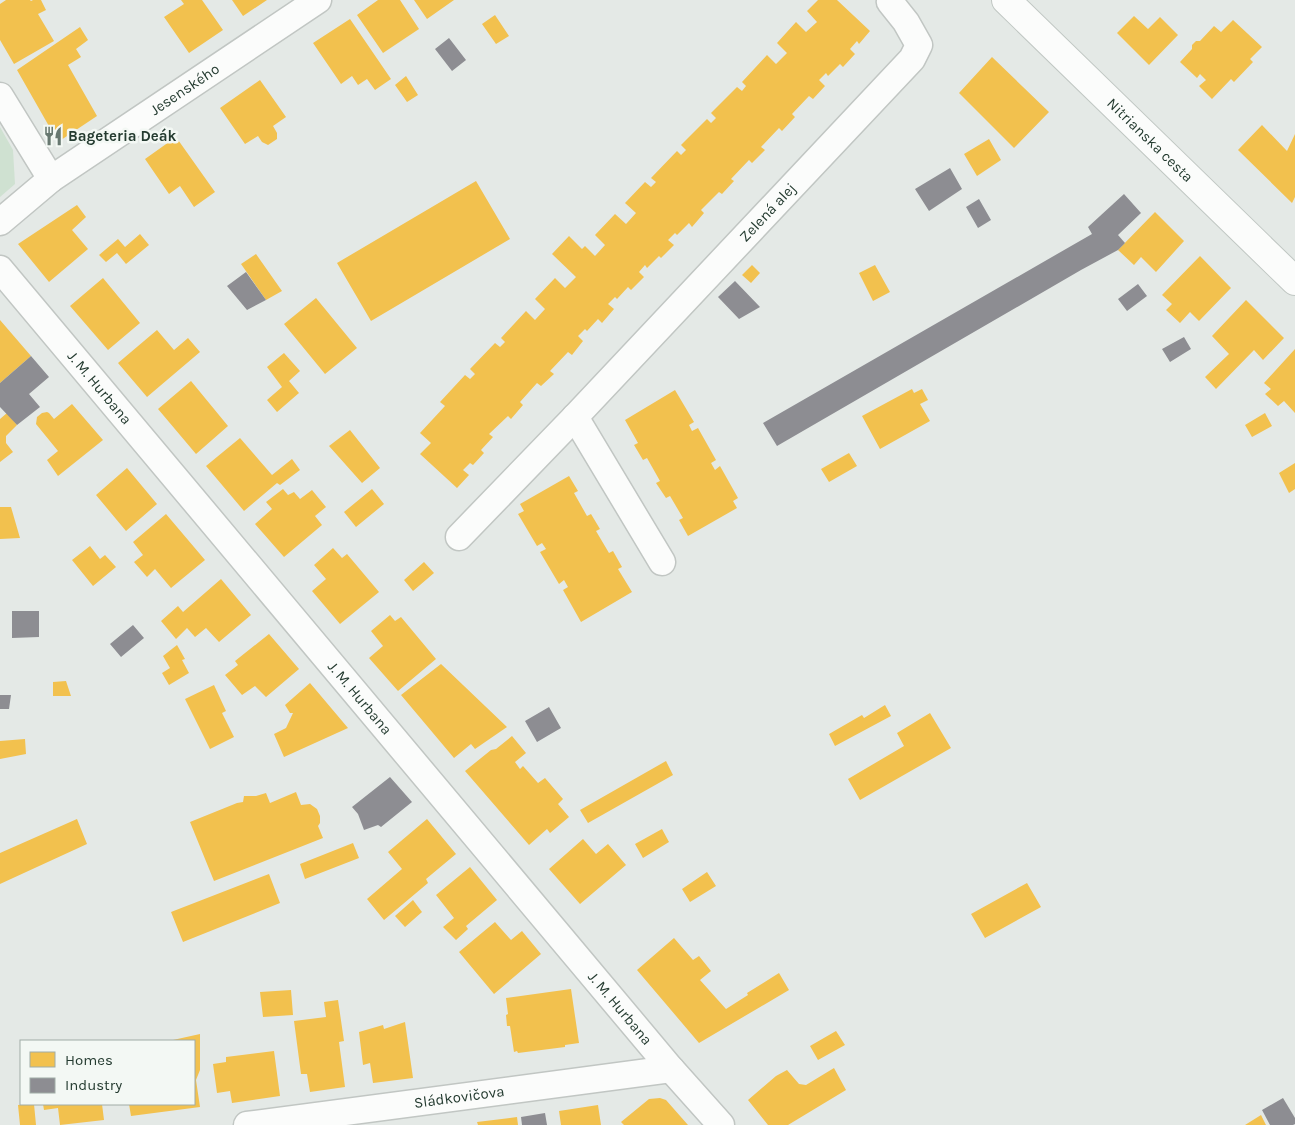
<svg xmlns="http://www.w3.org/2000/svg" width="1295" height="1125" font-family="Karla,sans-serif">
  <rect width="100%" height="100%" fill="#e4e9e6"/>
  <!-- green -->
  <path fill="#cfe1d1" d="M0 127 13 150 15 184 0 197Z"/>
  <!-- homes -->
  <path fill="#f2c14e" d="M6 0H30L31 1 33 0H41L46 10 38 14 54 41 14 64 0 40V4Z
    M181 0H202L223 30 189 53 164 17 184 4Z
    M232 0H267L243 16Z
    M378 0H400L419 29 383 53 357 15Z
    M414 0H454L427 19Z
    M818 0H837L870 31 859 44 857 41 850 49 855 54 843 67 840 64 828 76 826 73 819 80 825 86 813 99 809 96 792 114 795 117 782 131 779 128 761 147 765 150 752 163 749 160 731 179 734 181 722 194 719 192 701 210 704 213 692 227 689 223 677 235 675 233 668 240 674 245 661 258 659 256 647 268 645 265 639 272 644 277 631 290 628 287 617 299 615 297 608 304 614 309 602 323 598 319 587 331 585 329 578 336 583 341 572 355 568 352 550 371 554 374 541 386 537 383 520 402 523 405 511 419 508 416 489 434 493 437 481 450 484 453 473 465 470 463 463 470 469 475 457 488 420 454 431 443 420 433 445 406 440 402 465 375 470 379 475 374 470 369 495 343 500 347 505 342 501 338 526 311 535 320 545 309 535 299 555 278 565 288 576 277 552 254 569 236 582 249 585 246 595 256 605 245 595 235 615 214 626 224 636 213 625 203 645 182 651 187 656 182 651 178 677 151 681 155 686 150 681 145 707 119 711 123 716 118 711 113 737 87 742 91 746 86 742 82 767 55 776 64 787 53 777 43 796 22 806 32 817 22 807 11Z
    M495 15 509 36 496 44 482 24Z
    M1134 16 1148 29 1160 17 1178 35 1149 65 1117 33Z
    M350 19 391 79 375 90 367 79 358 85 352 76 341 84 313 43Z
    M1233 20 1262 47 1250 59 1253 62 1234 82 1231 79 1212 99 1199 86 1206 80 1200 74 1197 78 1180 62 1192 49V45L1196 41H1200L1214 26 1221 32Z
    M80 27 88 40 76 49 81 57 68 65 97 116 58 142 17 70Z
    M992 57 1049 112 1014 148 959 93Z
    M406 76 418 95 407 102 395 85Z
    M260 80 286 117 273 126 277 133V139L268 145 262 142 258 136 245 144 220 108Z
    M1262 125 1287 151 1295 134V197L1292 203 1238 150Z
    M176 137 215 192 194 207 180 186 169 194 145 159Z
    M989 139 1001 160 977 176 964 154Z
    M476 181 510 239 371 321 337 263Z
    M77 205 86 217 72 230 88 249 49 282 18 244Z
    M1155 212 1184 241 1156 272 1141 257 1134 265 1118 250Z
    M140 234 149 245 126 264 117 253 106 262 99 255 118 239 125 247Z
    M256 254 282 291 266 300 241 264Z
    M1200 256 1231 288 1199 321 1190 312 1180 323 1166 310 1172 304 1162 295Z
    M752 265 760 273 751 283 742 275Z
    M875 265 890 292 873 301 859 273Z
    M103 278 140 323 108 350 70 306Z
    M316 298 357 348 325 374 284 324Z
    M1246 300 1284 338 1263 360 1254 350 1216 389 1205 377 1229 354 1212 336Z
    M0 320 31 356 0 383Z
    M157 330 174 350 188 338 200 352 147 397 118 363Z
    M1295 349V413L1284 401 1278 406 1265 394 1271 389 1264 383Z
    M284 353 300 371 289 381 299 393 277 412 267 400 282 387 267 367Z
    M191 381 228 426 196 454 158 409Z
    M912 389 914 393 922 389 928 400 920 404 930 421 880 449 862 416Z
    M675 390 694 422 689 425 692 431 698 428 716 460 711 463 715 470 720 466 738 498 733 501 737 508 688 536 679 520 683 518 670 496 666 498 656 483 660 481 647 458 643 460 634 445 638 443 625 420Z
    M72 404 103 440 58 476 47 460 58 451 36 424 37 417 42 413 47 412 49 413 54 419Z
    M7 413 17 425 6 436V443L13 452 0 462V419Z
    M1265 413 1272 426 1252 437 1245 425Z
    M350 430 380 468 362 483 329 446Z
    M240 438 272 475 292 459 300 470 280 485 277 483 244 511 206 466Z
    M849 453 857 466 829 482 821 469Z
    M1295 463V489L1289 493 1279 473Z
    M127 468 157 504 126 531 96 495Z
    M569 476 578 491 574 493 587 516 591 514 600 529 596 531 609 553 613 551 622 567 618 569 632 592 581 622 563 590 568 587 564 580 559 584 540 552 546 549 542 543 537 546 518 514 524 511 520 504Z
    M283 489 288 495 294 492 300 499 312 490 326 507 315 516 322 525 284 557 255 524 272 509 266 502Z
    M372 489 384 504 356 527 344 512Z
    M0 507H11L20 538 0 539Z
    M166 514 205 560 171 588 155 569 147 577 134 562 143 555 133 542Z
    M90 546 100 559 105 555 116 567 93 586 72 560Z
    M333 548 342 558 347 554 379 592 340 624 312 591 326 579 314 565Z
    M424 562 434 573 413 591 404 580Z
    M221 579 251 615 219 642 206 628 195 637 187 628 176 639 161 621 178 606 183 612Z
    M390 615 395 621 401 617 436 659 398 691 369 658 383 646 371 631Z
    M269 634 299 669 266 697 255 686 242 695 225 675 238 665 235 661Z
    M177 645 185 659 182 660 189 673 169 685 162 673 170 668 163 656Z
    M441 664 507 727 475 749 471 744 454 758 401 695Z
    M66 681 71 696H53V682Z
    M310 683 348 728 284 757 274 734 286 728 293 713H290L285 705Z
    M214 685 226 711 222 713 234 737 210 749 185 699Z
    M885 705 891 716 835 746 829 734 862 715 864 718Z
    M930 713 951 748 860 800 848 779 904 746 897 733Z
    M512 736 526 753 515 762 520 769 523 766 538 783 545 778 563 799 558 804 569 817 550 833 547 829 529 845 465 771 491 750 496 749Z
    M25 739 26 754 0 759V741Z
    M666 761 673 775 588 823 580 810Z
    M296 792 301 805 310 804 317 809 320 816V823L318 826 323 838 214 881 190 822 237 803 243 802 244 796H256L266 793 270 803Z
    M77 819 87 844 0 884V853Z
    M427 819 456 854 426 879 428 883 384 920 367 899 402 869 388 852Z
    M662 829 669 842 643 858 635 844Z
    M583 839 596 854 608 844 626 865 580 904 549 869Z
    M353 843 359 858 305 879 300 864Z
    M470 867 497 900 466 926 468 929 456 940 443 927 454 918 436 895Z
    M707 872 716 886 690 902 682 889Z
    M269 874 280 903 183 942 171 912Z
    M1027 883 1041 907 985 938 971 914Z
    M413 900 422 912 405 927 395 916Z
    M495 922 511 940 522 931 541 954 494 994 459 952Z
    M674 938 693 960 699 956 711 971 700 980 726 1009 748 995 747 993 779 973 789 990 699 1043 637 970Z
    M571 989 579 1043 565 1045V1047L518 1053 517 1051 514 1052 510 1026H507L506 1015 508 1014 506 998Z
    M291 990 293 1015 263 1017 260 992Z
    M338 1000 344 1041 339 1042 345 1087 310 1092 307 1074H301L294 1021 326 1017 324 1002Z
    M405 1022 413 1078 373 1083 370 1063 363 1065 359 1032 383 1025 384 1029Z
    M836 1031 845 1045 818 1060 810 1046Z
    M200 1034V1070L196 1080 200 1107 131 1116 129 1104H194V1041L173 1040Z
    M274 1051 280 1096 232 1103 230 1091 217 1093 213 1064 226 1062V1057Z
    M834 1068 846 1090 788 1125H768L748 1100 776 1076 787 1070 799 1084 806 1085Z
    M660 1098 666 1100 688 1125H624L621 1122 649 1099Z
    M34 1104 36 1125H20L18 1105Z
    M43 1104H102L104 1120 60 1125 58 1108 44 1110Z
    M598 1105 601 1125H561L559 1111Z
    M1261 1115 1266 1125H1245Z
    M517 1117 518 1125H478L477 1122Z"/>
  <!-- industry -->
  <path fill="#8d8d92" d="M449 38 466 60 452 71 435 49Z
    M950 168 962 189 929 211 915 189Z
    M1124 194 1141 213 1118 235 1125 243 1118 250 1081 270 777 446 763 423 1092 234 1088 227Z
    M979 199 991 220 978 228 966 207Z
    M246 272 266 300 247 310 227 286Z
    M735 281 760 307 739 319 718 297Z
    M1138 284 1147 296 1127 311 1118 299Z
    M1184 337 1191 349 1170 362 1162 349Z
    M31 356 49 377 29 394 40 407 17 425 0 407V383Z
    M12 611H39V637L12 638Z
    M133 625 144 638 121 657 110 644Z
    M0 695H11L9 709H0Z
    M549 707 561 728 537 742 525 721Z
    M390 777 412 802 381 827 378 825 364 830 358 814 352 807Z
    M1283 1098 1295 1118V1124L1293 1125H1270L1262 1110Z
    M545 1113 547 1125H522L521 1117Z"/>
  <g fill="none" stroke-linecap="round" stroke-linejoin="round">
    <defs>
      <g id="minor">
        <path d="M0 96 51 179 0 222"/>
        <path id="s1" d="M51 179 318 0"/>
        <path id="s2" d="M0 269 671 1069 721 1125"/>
        <path d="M575 417 662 562"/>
        <path id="s3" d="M459 537 575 417 912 59 919 45 906 22 890 2 891 0"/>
        <path id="s4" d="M247 1125 671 1069"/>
      </g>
      <g id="secondary">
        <path id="s5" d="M1006 0 1295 281"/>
      </g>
    </defs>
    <!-- minor casing -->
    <use href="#minor" stroke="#c1c6c3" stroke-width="29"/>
    <!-- secondary casing -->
    <use href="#secondary" stroke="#c0c7c3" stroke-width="30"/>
    <!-- minor -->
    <use href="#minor" stroke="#fbfcfb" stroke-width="26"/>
    <!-- secondary -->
    <use href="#secondary" stroke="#fbfcfb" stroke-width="28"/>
  </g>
  <!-- icons -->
  <defs>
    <symbol id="restaurant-bare" viewBox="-9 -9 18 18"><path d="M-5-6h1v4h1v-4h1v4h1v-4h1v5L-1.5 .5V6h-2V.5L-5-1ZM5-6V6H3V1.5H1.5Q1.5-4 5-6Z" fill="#677870" stroke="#f3f8f4" stroke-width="2.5" paint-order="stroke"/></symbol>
  </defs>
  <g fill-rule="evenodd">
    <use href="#restaurant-bare" x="39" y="122" width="28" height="28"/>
  </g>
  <g text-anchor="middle" stroke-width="5" stroke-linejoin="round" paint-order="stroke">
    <!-- street labels -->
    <g font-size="15" fill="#243b30" stroke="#f3f8f4">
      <text dy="5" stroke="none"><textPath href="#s1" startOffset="161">Jesenského</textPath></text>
      <text dy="5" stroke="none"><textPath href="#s5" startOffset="201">Nitrianska cesta</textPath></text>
      <text dy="5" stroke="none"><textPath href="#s3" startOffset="448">Zelená alej</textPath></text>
      <text dy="5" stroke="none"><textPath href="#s2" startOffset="155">J. M. Hurbana</textPath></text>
      <text dy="5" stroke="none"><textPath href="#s2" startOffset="560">J. M. Hurbana</textPath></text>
      <text dy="5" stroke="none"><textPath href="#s2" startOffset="965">J. M. Hurbana</textPath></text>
      <text dy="5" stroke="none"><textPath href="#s4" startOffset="214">Sládkovičova</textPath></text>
    </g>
    <!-- poi labels -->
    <g font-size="15" font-weight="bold" fill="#243b30" stroke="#f3f8f4" text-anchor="start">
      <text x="68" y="141">Bageteria Deák</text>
    </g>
  </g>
  <!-- legend -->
  <rect x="20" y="1040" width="175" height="65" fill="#f3f8f4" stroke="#a0aca6"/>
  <rect x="30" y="1052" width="25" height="15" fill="#f2c14e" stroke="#a0aca6"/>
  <text x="65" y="1065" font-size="15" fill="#243b30">Homes</text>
  <rect x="30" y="1078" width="25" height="15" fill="#8d8d92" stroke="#a0aca6"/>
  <text x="65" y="1090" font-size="15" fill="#243b30">Industry</text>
</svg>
